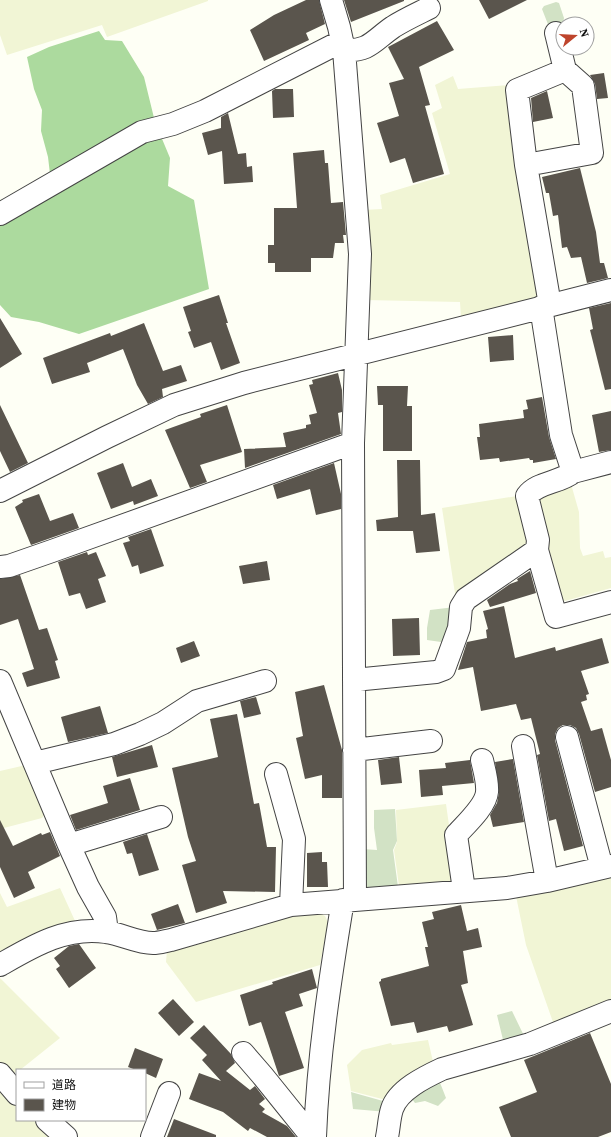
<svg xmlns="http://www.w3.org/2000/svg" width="611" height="1137" font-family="'Source Serif 4','Noto Sans JP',serif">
  <rect width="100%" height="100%" fill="#fefff5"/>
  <!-- farmland -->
  <path fill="#f1f5d5" d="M0 0H208V1L107 37 102 25 7 55 0 35Z
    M453 76 458 89 509 85 543 299 461 318 460 302 365 300 363 210 382 209 380 195 450 174 432 113 442 108 435 85Z
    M571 484 579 512 580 548 583 556 603 551 605 558 611 557V588L565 601 557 597 538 494Z
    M523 495 534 543 456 600 442 508Z
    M26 765 46 813 42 818 0 829V771Z
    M446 804 457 882 399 886 394 850 397 842 396 810Z
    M611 876V1003L554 1025 526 945 516 896Z
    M60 888 76 923 0 955V893L7 907Z
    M318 912 325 916 328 922 320 965 196 1002 166 962 167 951 278 916Z
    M0 978 60 1038 20 1070H17L11 1077 0 1064Z
    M428 1040 434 1066 390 1101 351 1091 347 1065 362 1050 391 1043 392 1045Z
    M0 1088 17 1104V1120H34L53 1137H0Z"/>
  <!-- forest -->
  <path fill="#acda9e" d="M99 31 105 40 122 41 144 77 155 122 170 158 168 186 194 200 209 289 79 334 39 322 11 317 0 305V200L22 196 50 174 48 157 41 131 42 110 34 89 27 57 49 47Z"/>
  <!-- cemetery -->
  <path fill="#d2e2c5" d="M556 2 559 3 564 18 562 29 551 32 542 9 544 6Z
    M455 607 448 643 427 640V628L430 610Z
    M395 809 397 841 393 850 398 887 362 889V849L377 850 374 828V810Z
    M512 1011 527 1042 505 1048 497 1015Z
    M437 1075 446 1098 438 1106 425 1101 415 1103 412 1099Z
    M351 1092 390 1103 387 1112 353 1109Z"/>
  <!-- building -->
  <path fill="#5a554d" d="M306 0H319L325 24 306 33 309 40 264 61 250 30 274 15Z
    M344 0H404V1L351 22Z
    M479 0H527L489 19Z
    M437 21 454 50 419 67 430 105 425 106 444 174 413 183 405 158 390 163 377 123 399 116 389 83 404 79 388 47Z
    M604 73 608 98 597 99 595 84 590 75Z
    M275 89H293L294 117 273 118 272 91Z
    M547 91 553 118 533 122 531 98Z
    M228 113 238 154 246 153 247 167 252 166 253 182 224 184 222 151 208 155 202 133 221 128V117Z
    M324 150 325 163H328L331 203 343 202 346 235H343L344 243H335L333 258H311V272H275V263H268V245H274V208H297L293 153Z
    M580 168 596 232 600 263H604L608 278 587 283 581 257 571 258 567 247 562 248 558 215 553 216 549 193H546L542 177Z
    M219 295 228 323H226L240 363 221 370 211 342 194 348 188 332 191 331 183 307Z
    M611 303V389L605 390 590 330 593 329 589 308Z
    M0 318 22 354 0 368Z
    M144 323 163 371 181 365 187 381 162 389 163 397 148 404 137 385 123 349 87 363 90 372 52 384 43 358 110 333 111 336Z
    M513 335 514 360 490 362 488 337Z
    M338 373 342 390V412L338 413 341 434 245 468 244 449 286 447 283 433 306 428V425L311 424 309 415 317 413 309 385 313 384 312 380Z
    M377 386H408L407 406H412V451H383V405H378Z
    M542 397 549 437 556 459 533 463V460H530L529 458 500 462 499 458 480 460 477 437H480L479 424 524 418 523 410 528 409 526 400Z
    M0 405 28 463 10 472 0 451Z
    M227 405 242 452 200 465 207 482 190 488 165 430 201 417 200 414Z
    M611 411V450L599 452 592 415Z
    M397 460H420L421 515 435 513 440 551 416 553 413 531H377L376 520 398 517Z
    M123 463 132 487 151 479 158 496 134 505 133 501 111 509 97 473Z
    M334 463 341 494V509L316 515 310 489 277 499 273 485Z
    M39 494 50 521 73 513 79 528 31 545 15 507 23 502 22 500Z
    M151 529 164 566 140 574 138 565 132 567 123 543 130 541 128 537Z
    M87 552 88 555 96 552 106 576 98 579 106 602 86 609 80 593 69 596 58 562Z
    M267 561 270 580 243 584 239 566Z
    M530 571 536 593 490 607 487 600 510 584 518 581 517 579Z
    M20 575 39 630 47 628 58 660 55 661 60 678 27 687 22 673 34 669 18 619 0 625V579Z
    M504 606 515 658 555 647 556 651 602 638 609 663 581 671 589 694 586 695 587 700 581 702 591 731 602 728 611 760V787L595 792 579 734 576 728 570 725H563L558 728 555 734V740L583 846 564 851 556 819 549 821 537 755 540 754 531 718 521 720 516 704 481 711 473 667 458 670 467 642 487 638 486 630 488 629 483 611Z
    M419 618 420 655 393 656 392 619Z
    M194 641 200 656 181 663 176 648Z
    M324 685 342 750V798H322V775L305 779 296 738 303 736 295 692Z
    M256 697 261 714 244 718 240 701Z
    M100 706 108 733 68 742 61 717Z
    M237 714 254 804 259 803 267 847H276L275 892 223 891 227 903 196 913 182 865 196 861 188 837 172 768 218 757 210 719Z
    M152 745 158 767 117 777 112 757Z
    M399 757 402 783 381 785 378 760Z
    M513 759 524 822 493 827 490 815 497 803 499 792 495 762Z
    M470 760 474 783 442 786 443 795 421 797 419 770 446 768 445 763Z
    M130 778 140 810 76 830 70 815 108 803 103 786Z
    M0 820 13 846 41 833 42 835 50 832 60 856 28 872 35 888 14 898 0 867Z
    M147 834 159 870 139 876 132 853 127 854 123 842Z
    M322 852V862H327L328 887H307V853Z
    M178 904 185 923 157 930 151 914Z
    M461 905 467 931 478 928 482 947 463 951 468 983 461 985 473 1025 449 1032 447 1026 417 1033 414 1022 391 1026 379 982 381 981V979L429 966 425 947H428L422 922 434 919 432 912Z
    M79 944 96 968 69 988 56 969 60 966 54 958 69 946Z
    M312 969 317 988 299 994 303 1006 285 1012 304 1068 279 1076 261 1022 249 1026 240 995 273 984 272 982Z
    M173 999 194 1022 179 1036 158 1013Z
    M204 1025 231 1054 235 1063 226 1071 250 1090 255 1086 265 1099 259 1104 265 1109 262 1112 287 1126 296 1137H267L250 1128 248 1131 223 1112 189 1099 199 1073 221 1081 202 1060 207 1055 190 1038Z
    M590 1033 611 1084V1132L598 1137H511L499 1107 537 1092 524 1060Z
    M135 1048 163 1059 156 1078 145 1073V1070H136L128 1067Z
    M174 1119 216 1135V1137H167Z"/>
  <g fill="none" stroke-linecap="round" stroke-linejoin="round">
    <defs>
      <path id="minor" d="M331 0 339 27 344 50 360 254 353 443 355 900
        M344 50C369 52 374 40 393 27 404 20 417 14 429 8
        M526 165 592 153 583 86 565 70 556 33
        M0 214 142 132 173 124 205 111 342 41
        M550 305 526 165 517 90 565 70
        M573 472 611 462
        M0 491 107 437 174 405 244 383 611 290
        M537 550 556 617 611 602
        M0 567 9 566 52 551 353 443
        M354 680 436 672 444 669 459 628 461 607 466 599 537 550 538 540 527 496C537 482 560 483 573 472L561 435 541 307
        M0 681 69 845 88 887 105 917 107 932
        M567 737 602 868
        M523 746 547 881
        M354 750 431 741
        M35 763 114 744 140 734 163 723 197 701 265 681
        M276 774 294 839 291 905
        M69 845 161 817
        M464 890 456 835C465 825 486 806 487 792 488 782 484 769 482 760
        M0 965C33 946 66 926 106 932 122 934 137 943 153 943 159 943 165 941 171 940L291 905 507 888 547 881 611 866
        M243 1053 262 1075 312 1137
        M0 1074 17 1094
        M47 1120 66 1137
        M152 1137 169 1093
        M315 1137C318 1057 330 979 343 900
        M387 1137C389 1128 389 1118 392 1109 398 1090 425 1077 442 1069L530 1044 611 1011"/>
    </defs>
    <!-- minor casing -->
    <use href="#minor" stroke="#444" stroke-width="24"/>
    <!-- minor -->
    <use href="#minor" stroke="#fff" stroke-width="22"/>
  </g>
  <!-- legend -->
  <rect x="16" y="1069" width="130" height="52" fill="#ffffff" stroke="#a0a0a0"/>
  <rect x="24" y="1082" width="20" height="6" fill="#ffffff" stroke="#a0a0a0"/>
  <text x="52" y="1089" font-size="12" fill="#111111">道路</text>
  <rect x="24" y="1099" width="20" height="12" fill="#5a554d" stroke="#a0a0a0"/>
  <text x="52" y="1109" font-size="12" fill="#111111">建物</text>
  <!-- north arrow -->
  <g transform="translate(575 36) rotate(72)"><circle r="19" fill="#ffffff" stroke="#a0a0a0"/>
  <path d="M0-3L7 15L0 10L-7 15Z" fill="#be442c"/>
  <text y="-6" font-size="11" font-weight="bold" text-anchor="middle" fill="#111111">N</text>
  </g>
</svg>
